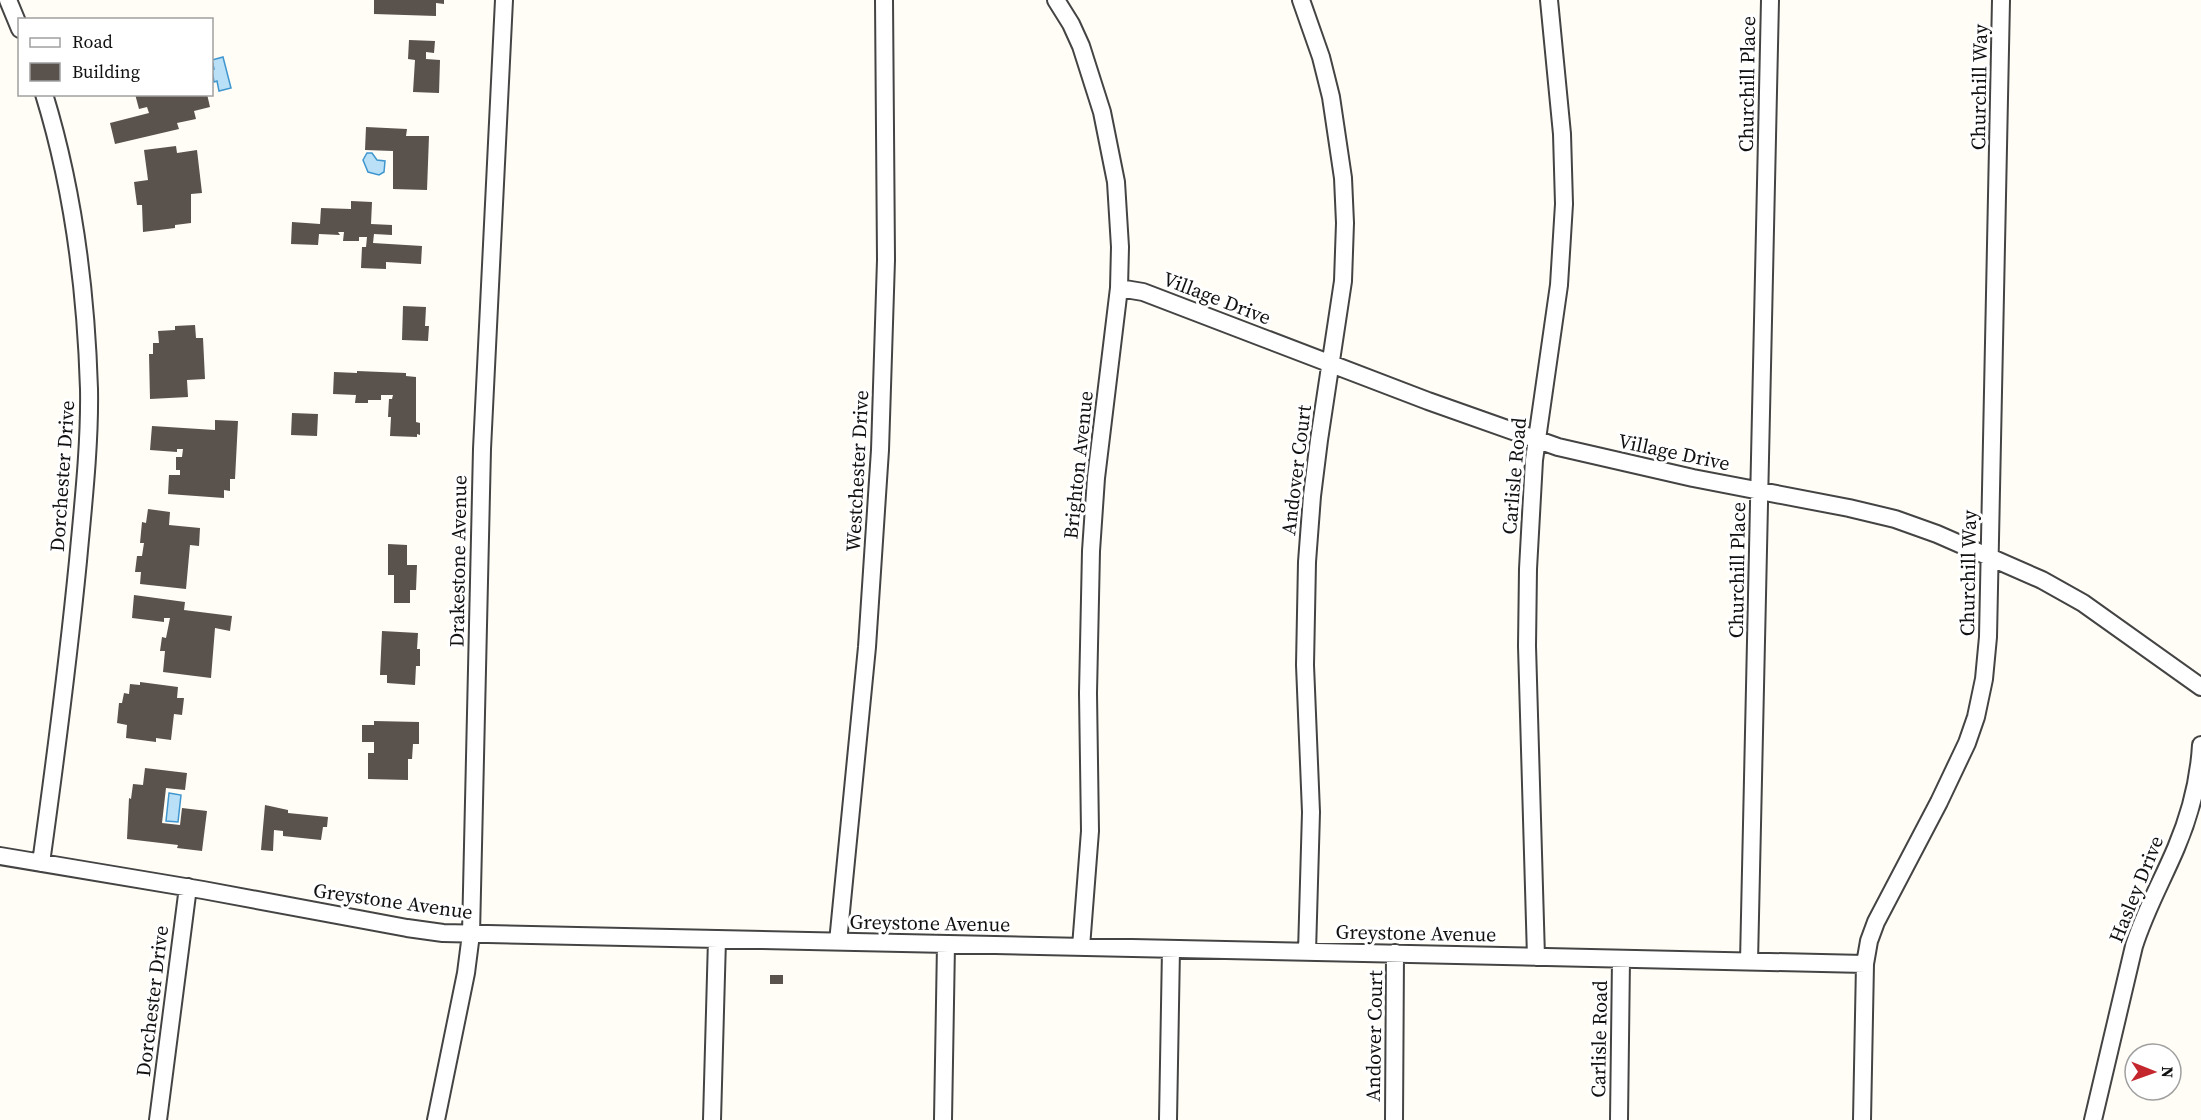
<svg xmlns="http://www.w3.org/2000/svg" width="2201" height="1120" font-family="'Source Serif 4',serif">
  <rect width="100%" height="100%" fill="#fffdf5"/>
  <!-- water -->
  <path fill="#b9e0f7" stroke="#3f96cf" stroke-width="1.5" d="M223 57 231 88 219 91 217 81 214 82 212 70 214 69 212 60Z
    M367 153H372L377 160 385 161 384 172 379 175 368 172 363 160Z
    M169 793 181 795 178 822 166 821Z"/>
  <!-- building -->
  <path fill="#5a524d" d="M374 0H444V4L436 3V16L374 14Z
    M409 40 435 41 434 53 426 52V59L440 60 439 93 413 92 415 60 408 59Z
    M135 94H207L210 107 194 111 196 119 177 123 179 129 115 144 110 123 149 113 147 107 139 109Z
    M366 127 407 129 406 136H429L427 190 393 189V151L365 150Z
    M176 146 177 153 197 150 202 193 191 194V223L175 225V228L143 232 142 205H137L134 182 148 180 144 150Z
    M351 201 372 202 371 224 392 225V235L374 234 373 243 422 246 421 264 386 262V269L361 268 362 247H366L367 237H359V241H343L344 232H338L340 235 319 234 318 245 291 244 292 222 320 224 321 208 351 209Z
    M403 306 426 307 425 326H429L428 341 402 340Z
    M195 325 196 338H203L205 379 187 380 188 397 150 399 149 354H153V343H159L158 331 175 330V326Z
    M357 371 406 373V376L416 377V422L420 423V435L417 434V437L390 436 391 417H388L389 399H392L393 395H381V400H368V403H355L356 395 333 394 334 372 357 373Z
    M292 413 318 414 317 436 291 435Z
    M215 420 238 421 235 479H230V491L224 490V498L168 494 169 475H180V470H176V457H182L183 449H177V452L150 450 152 426 215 430Z
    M148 509 170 512 169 525 200 528 199 546 190 545 186 589 140 584 141 572H135L137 556H142L144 543H140L142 522 146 523Z
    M388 544 407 545V565H417L416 590H410V603H394V575H388Z
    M134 595 185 602 184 610 232 616 230 631 215 628 211 678 163 672 165 651H160L162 637 166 638 170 618H164V622L132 618Z
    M382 631 418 633 417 649H420V666H416L415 685 387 683V675H380Z
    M140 682 178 687 177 698H184L182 715 174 714 171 740 156 738V742L126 738 127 725 117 723 119 703H122L124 693 129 694 130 684 140 685Z
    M374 721 419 722V744H413L412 759H408V780L368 779V753H374V742H362V725H374Z
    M145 768 187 773 185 790 166 788 162 823 180 825 182 808 207 811 202 851 177 848 178 845 127 839 129 798 131 799 133 784 143 785Z
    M265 805 288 810V813L328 817 327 827H323L321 840 283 836V831L274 830 273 851 261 850Z
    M770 975H783V984H770Z"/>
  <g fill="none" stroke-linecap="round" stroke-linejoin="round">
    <defs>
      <path id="minor" d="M8 0 20 29
        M1056 0 1071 24 1081 46 1102 112 1116 182 1120 247 1119 288 1096 478 1091 551 1088 693 1090 831 1081 947
        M1301 0 1321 57 1331 97 1343 178 1345 223 1343 281 1319 440 1312 496 1307 562 1305 665 1311 812 1307 952
        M1119 288 1143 292 1428 401 1558 447 1693 478 1849 508 1895 519 1937 534 2042 580 2083 603 2201 687
        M0 856 203 890 407 928 443 933 1865 964
        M41 863C55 762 68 662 78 561 83 506 90 444 89 389 86 291 73 188 44 94
        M838 942 867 647 880 450 886 260 884 0
        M1536 957 1527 646 1528 569 1534 460 1559 285 1564 204 1562 134 1549 0
        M1749 962 1770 0
        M158 1120 188 887
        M436 1120 466 973 471 934 482 449 504 0
        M712 1120 717 939
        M943 1120 946 944
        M1168 1120 1171 949
        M1394 1120 1395 953
        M1619 1120 1621 959
        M1862 1120 1865 964 1869 941 1876 922 1939 802 1967 743 1976 717 1984 679 1988 637 2001 0
        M2093 1120 2134 946C2145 911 2162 881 2176 848 2190 815 2199 780 2201 745"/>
    </defs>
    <!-- minor casing -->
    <use href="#minor" stroke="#444" stroke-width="20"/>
    <!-- minor -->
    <use href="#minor" stroke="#fff" stroke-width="16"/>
  </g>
  <g text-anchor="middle" stroke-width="6" stroke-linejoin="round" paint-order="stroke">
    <!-- street labels -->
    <g font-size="20" fill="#111" stroke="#fff">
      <text transform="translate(1747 84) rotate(-89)" y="7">Churchill Place</text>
      <text transform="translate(1979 87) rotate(-89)" y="7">Churchill Way</text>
      <text transform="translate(1217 298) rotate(21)" y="7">Village Drive</text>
      <text transform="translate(1674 452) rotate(12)" y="7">Village Drive</text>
      <text transform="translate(1078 465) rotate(-84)" y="7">Brighton Avenue</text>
      <text transform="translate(1296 470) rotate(-83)" y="7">Andover Court</text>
      <text transform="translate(857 471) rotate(-87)" y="7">Westchester Drive</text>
      <text transform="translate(62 476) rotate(-86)" y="7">Dorchester Drive</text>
      <text transform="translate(1514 476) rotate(-85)" y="7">Carlisle Road</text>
      <text transform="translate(458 561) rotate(-89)" y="7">Drakestone Avenue</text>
      <text transform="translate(1737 570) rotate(-89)" y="7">Churchill Place</text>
      <text transform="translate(1968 573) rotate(-89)" y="7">Churchill Way</text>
      <text transform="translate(2136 889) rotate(-68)" y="7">Hasley Drive</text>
      <text transform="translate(393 901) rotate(8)" y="7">Greystone Avenue</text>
      <text transform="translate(930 923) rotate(1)" y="7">Greystone Avenue</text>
      <text transform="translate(1416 933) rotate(1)" y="7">Greystone Avenue</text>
      <text transform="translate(152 1001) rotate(-83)" y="7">Dorchester Drive</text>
      <text transform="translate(1374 1036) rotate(-89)" y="7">Andover Court</text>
      <text transform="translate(1599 1039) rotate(-89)" y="7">Carlisle Road</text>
    </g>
  </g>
  <!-- legend -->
  <rect x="18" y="18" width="195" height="78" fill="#ffffff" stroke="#a0a0a0" stroke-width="1.5"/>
  <rect x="30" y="38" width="30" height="9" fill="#ffffff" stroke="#a0a0a0" stroke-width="1.5"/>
  <text x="72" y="48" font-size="18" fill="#111111">Road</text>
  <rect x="30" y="63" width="30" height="18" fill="#5a524d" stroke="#a0a0a0" stroke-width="1.5"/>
  <text x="72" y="78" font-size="18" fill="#111111">Building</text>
  <!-- north arrow -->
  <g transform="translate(2153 1072) rotate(91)"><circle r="28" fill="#ffffff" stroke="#a0a0a0" stroke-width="1.5"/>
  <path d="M0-4.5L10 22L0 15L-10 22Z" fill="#c4262e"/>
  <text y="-9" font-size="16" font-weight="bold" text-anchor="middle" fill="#111111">N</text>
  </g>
</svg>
